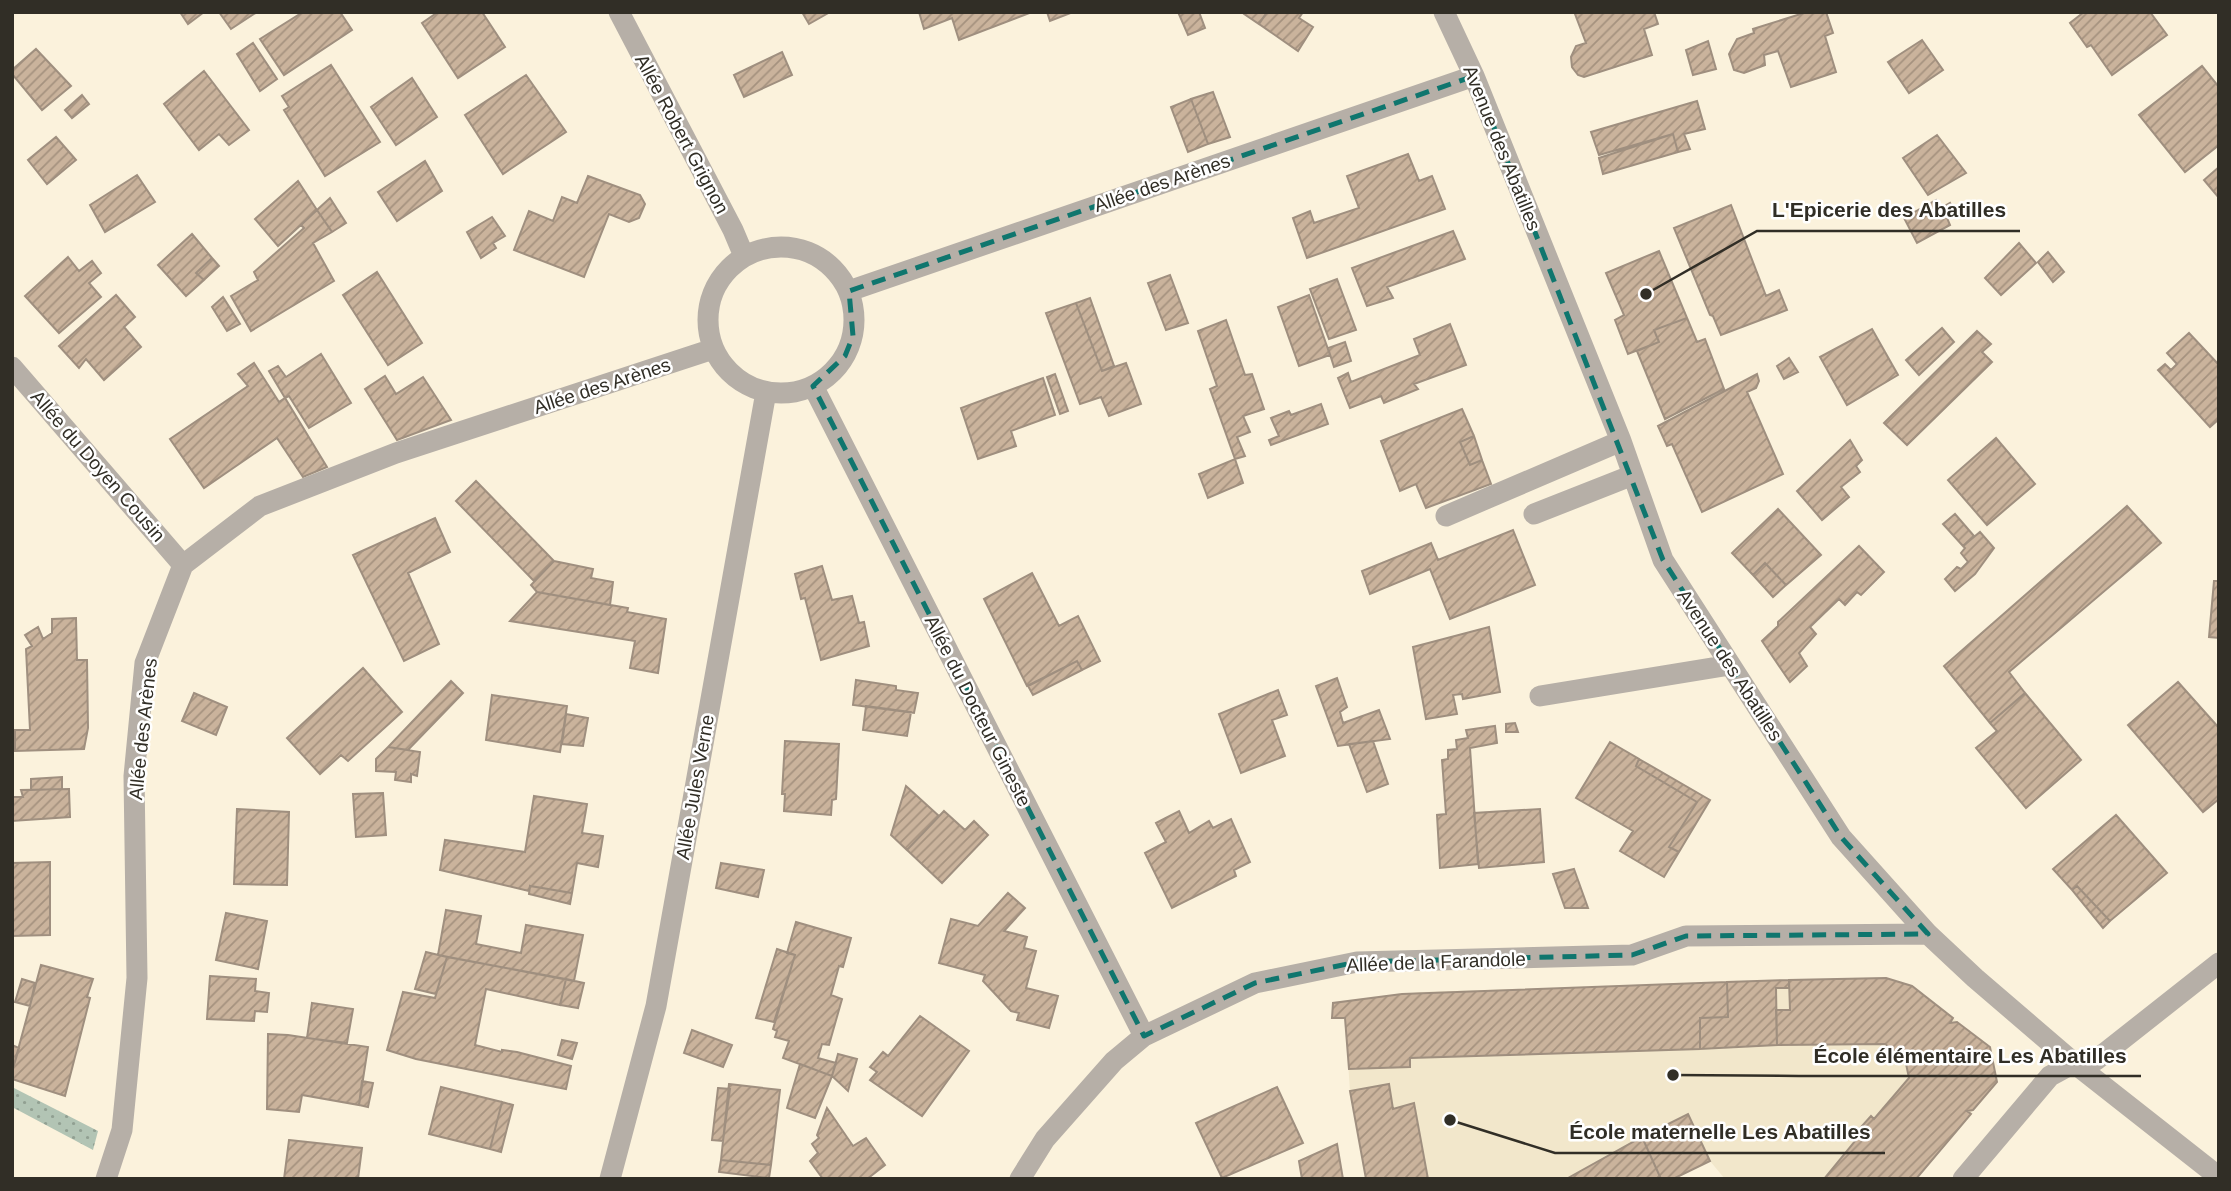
<svg xmlns="http://www.w3.org/2000/svg" width="2231" height="1191" viewBox="0 0 2231 1191" font-family="Arial,sans-serif">
  <style>
    .built { fill: #f2e7cb }
    .park { fill: url(#park-dots) }
    .building { fill: url(#building-hatch); stroke: #9f8f7f; stroke-width: 2 }
    .lines { fill: none; stroke-linecap: round; stroke-linejoin: round }
    .minor { stroke: #b6afa7; stroke-width: 21 }
    .marked { fill: none; stroke: #0f766e; stroke-width: 5; stroke-dasharray: 14 9; stroke-linejoin: round }
    .labels { text-anchor: middle; dominant-baseline: central; stroke-width: 5; stroke-linejoin: round; paint-order: stroke }
    .street-label { font-size: 19px; fill: #312e26; stroke: #fff }
    .leader { fill: none; stroke: #312e26; stroke-width: 2.5 }
    .callout-dot { fill: #312e26; stroke: #fff; stroke-width: 2.5 }
    .callout-label { font-size: 21px; text-anchor: middle; font-weight: bold; fill: #312e26; stroke: #fff; stroke-width: 5; stroke-linejoin: round; paint-order: stroke }
  </style>
  <defs>
    <pattern id="park-dots" width="8" height="8" patternUnits="userSpaceOnUse" patternTransform="scale(1.75)"><rect width="8" height="8" fill="#b2c4b4"/><path d="M2 2h.1M6 6h.1" fill="none" stroke="#91a092" stroke-width="1.8" stroke-linecap="round"/></pattern>
    <pattern id="building-hatch" width="6" height="6" patternUnits="userSpaceOnUse" patternTransform="scale(1.75)"><rect width="6" height="6" fill="#cab39c"/><path d="M-1 1l2-2M0 6l6-6M5 7l2-2" fill="none" stroke="#a5927f"/></pattern>
  </defs>
  <rect width="100%" height="100%" fill="#fbf2dc"/>
  <path class="built" d="M1886,978L1912,986L1990,1047L1997,1082L1916,1179H1725L1710,1161L1673,1179H1366L1350,1091L1345,1019L1332,1018L1333,1003L1420,992Z"/>
  <path class="park" d="M12,1087L98,1131L93,1150L12,1107Z"/>
  <path class="building" d="M180,12H204L188,24Z
    M219,12H257L231,29Z
    M303,12H340L352,30L284,75L260,39Z
    M438,12H482L505,47L458,78L422,23Z
    M802,12H830L809,24Z
    M919,12H1032L959,40L952,18L924,29Z
    M1047,12H1073L1050,21Z
    M1178,12H1199L1205,28L1188,35Z
    M1245,12H1267L1259,24L1244,14Z
    M1267,12H1303L1299,18L1313,27L1298,51L1259,24Z
    M1579,12H1654L1658,24L1644,29L1652,55L1584,77L1578,75L1572,67L1571,57L1576,46L1586,43L1575,14Z
    M1807,12H1826L1833,33L1825,36L1836,72L1791,87L1778,51L1764,55L1765,65L1744,73L1734,70L1729,54L1737,39L1754,33L1753,29Z
    M2084,12H2150L2167,35L2112,75L2091,45L2087,47L2070,23Z
    M1922,40L1943,70L1909,93L1888,62Z
    M1708,41L1716,69L1693,75L1686,50Z
    M253,43L277,79L260,91L237,54Z
    M36,49L71,86L42,110L12,74V70Z
    M782,52L792,75L744,97L734,75Z
    M331,65L380,142L325,176L284,110L289,107L282,96Z
    M2202,66L2219,87V145L2185,172L2139,115Z
    M204,71L249,130L229,145L219,134L199,150L164,104Z
    M526,75L566,132L503,174L465,115Z
    M412,78L437,117L396,145L371,107Z
    M1213,92L1230,137L1208,144L1191,99Z
    M82,95L89,104L72,118L65,110Z
    M1191,99L1208,144L1188,152L1171,107Z
    M1697,101L1705,129L1684,134L1690,149L1678,152L1673,134L1599,155L1591,132Z
    M1673,134L1678,152L1603,174L1599,158Z
    M1937,135L1966,173L1928,195L1903,158Z
    M56,137L76,160L47,184L28,160Z
    M1408,154L1419,181L1432,176L1445,209L1307,258L1293,218L1310,211L1314,223L1359,208L1347,176Z
    M425,161L442,191L397,221L378,192Z
    M2219,167V198L2204,180Z
    M137,175L155,202L105,232L90,205Z
    M588,176L640,195L645,204L639,218L629,222L609,214L584,277L514,250L529,211L553,221L562,197L577,203Z
    M298,181L317,210L278,246L255,219Z
    M330,198L346,223L332,232L317,210Z
    M1936,200L1941,208L1950,203L1955,213L1947,218L1950,225L1917,243L1904,218Z
    M1731,205L1766,296L1779,290L1787,310L1721,335L1713,316L1710,315L1674,228Z
    M317,210L332,232L313,243L334,281L251,331L231,296L258,280L254,272L304,228L301,225Z
    M492,217L505,236L493,243L496,248L481,258L467,232Z
    M1453,231L1465,259L1387,287L1393,298L1367,306L1352,268Z
    M192,234L212,258L196,273L204,280L186,296L158,265Z
    M2019,243L2036,263L2001,295L1985,278Z
    M1659,251L1687,318L1654,330L1659,342L1628,354L1615,320L1624,315L1606,273Z
    M2048,252L2064,272L2053,282L2038,262Z
    M68,257L79,271L92,261L101,273L89,283L101,297L59,333L25,296Z
    M212,258L219,266L204,280L196,273Z
    M377,272L422,343L388,365L343,295Z
    M1170,275L1188,323L1166,330L1148,283Z
    M1337,279L1356,330L1329,339L1310,289Z
    M116,295L135,317L124,327L141,347L104,380L86,359L79,368L59,346Z
    M1309,295L1330,355L1299,366L1278,307Z
    M223,297L240,324L227,331L212,307Z
    M1090,298L1114,366L1102,371L1076,303Z
    M1076,303L1102,371L1126,363L1141,404L1109,416L1101,397L1080,404L1046,313Z
    M1687,318L1697,342L1705,339L1724,389L1665,419L1637,351L1659,342L1654,330Z
    M1226,320L1245,375L1252,374L1264,409L1243,416L1250,432L1237,437L1245,456L1235,459L1210,389L1217,386L1198,331Z
    M1450,324L1466,365L1414,384L1418,389L1384,403L1381,396L1350,408L1338,378L1348,373L1351,382L1420,355L1414,339Z
    M1942,328L1954,342L1919,375L1906,360Z
    M1872,329L1898,375L1847,405L1820,357Z
    M1977,331L1991,344L1982,352L1992,362L1907,445L1884,423Z
    M2189,333L2219,365V419L2210,427L2158,370L2165,364L2171,370L2177,364L2167,353Z
    M1345,342L1351,361L1334,367L1328,348Z
    M321,354L351,403L309,428L289,396L285,398L269,371L278,366L286,377Z
    M1789,358L1798,372L1784,379L1777,366Z
    M254,363L279,402L285,398L327,467L303,477L277,438L204,488L170,439L248,386L238,374Z
    M1055,374L1068,411L1060,414L1047,377Z
    M1757,374L1759,381L1756,388L1747,392L1783,474L1702,512L1672,444L1667,446L1658,426Z
    M385,376L396,394L423,377L451,420L397,440L365,389Z
    M1043,378L1055,415L1011,431L1016,446L978,459L961,408Z
    M1321,404L1328,424L1271,445L1269,440L1279,436L1271,418L1289,411L1291,415Z
    M1462,409L1474,436L1460,442L1470,465L1482,460L1491,484L1426,508L1416,484L1400,491L1381,441Z
    M1474,436L1482,460L1470,465L1460,442Z
    M1996,438L2035,484L1987,525L1948,480Z
    M1850,440L1862,460L1856,466L1860,472L1841,487L1849,497L1822,520L1797,491Z
    M1235,459L1243,483L1208,498L1199,474Z
    M476,481L554,561L534,581L456,501Z
    M2127,506L2161,543L2009,672L2025,693L1990,723L1944,666Z
    M1778,509L1821,555L1786,585L1765,563L1753,575L1732,553Z
    M1955,514L1974,536L1963,546L1943,524Z
    M435,518L450,552L408,573L439,644L404,661L353,555Z
    M1513,530L1535,585L1450,619L1430,569L1370,594L1362,571L1431,543L1438,560Z
    M1980,532L1994,548L1975,574L1955,591L1945,579L1957,567L1961,569L1968,562L1961,553L1965,548L1963,546Z
    M1859,546L1884,572L1861,595L1857,592L1845,605L1839,599L1810,627L1816,634L1799,653L1807,666L1790,682L1762,641L1778,626V622Z
    M554,561L593,569L591,578L613,582L610,605L537,592L531,585Z
    M1765,563L1786,585L1773,597L1753,575Z
    M822,566L832,600L852,596L859,623L864,622L869,646L821,660L805,598L801,599L795,574Z
    M1032,573L1059,626L1078,616L1100,661L1082,670L1077,661L1027,686L984,599Z
    M2214,581H2219V638L2209,637Z
    M537,592L628,608L627,612L666,619L658,673L630,668L635,641L510,621Z
    M76,618L77,660H87L88,728L84,749L15,751V730H30L26,649L32,646L25,635L38,627L43,639L52,633V619Z
    M1489,627L1500,692L1463,699L1462,694L1453,695L1457,714L1426,719L1413,647Z
    M1077,661L1082,670L1033,695L1028,686Z
    M363,668L402,712L348,761L341,755L320,774L287,738Z
    M1337,678L1347,707L1340,712L1343,723L1379,710L1390,739L1338,746L1316,686Z
    M856,680L896,686V690L918,693L914,713L853,705Z
    M451,681L463,693L408,750L388,747Z
    M2178,682L2219,728V799L2203,812L2128,725Z
    M1278,690L1287,715L1272,720L1285,756L1241,773L1219,714Z
    M194,693L227,707L216,735L182,721Z
    M2025,693L2081,760L2026,808L1976,748L1997,731L1990,723Z
    M492,695L567,706L560,752L486,740Z
    M866,706L911,712L907,736L863,730Z
    M566,714L588,718L583,746L562,744Z
    M1515,723L1518,732H1506V724Z
    M1495,726L1497,743L1470,748L1478,864L1440,868L1437,815L1446,814L1442,760L1448,759V750L1457,749L1456,740L1468,738L1466,730Z
    M785,741L839,744L836,799L832,800L831,815L784,811L785,794H782Z
    M1373,741L1388,784L1367,792L1349,744Z
    M1610,742L1639,759L1636,766L1697,802L1669,847L1679,852L1664,877L1620,851L1633,831L1576,798Z
    M388,747L420,752L417,776L411,774V782L395,780L396,772L376,771V759Z
    M1639,759L1710,800L1679,852L1669,847L1697,802L1636,766Z
    M62,777V789L31,790V779Z
    M906,786L939,816L907,850L891,835Z
    M69,789L70,817L12,821V797H23L21,790Z
    M383,793L386,835L356,837L353,794Z
    M534,796L587,804L582,833L603,836L598,867L577,863L572,893L530,886L529,891L440,870L445,840L525,852Z
    M237,809L289,812L287,885L234,884Z
    M1540,809L1544,862L1479,868L1474,813Z
    M944,811L965,830L974,821L988,835L942,883L907,850Z
    M1179,811L1189,833L1209,821L1213,828L1231,819L1250,862L1234,870L1236,876L1172,908L1145,853L1166,842L1156,823Z
    M2116,815L2167,873L2110,921L2077,886L2072,890L2053,869Z
    M50,862V935L12,936V863Z
    M721,863L764,870L758,897L716,888Z
    M1574,869L1588,908H1565L1553,874Z
    M530,886L572,893L570,904L529,894Z
    M2077,886L2110,921L2103,928L2072,890Z
    M1008,893L1025,908L1004,931L1027,937L1024,948L1036,951L1026,988L1058,996L1049,1028L1017,1020L1019,1013L1011,1011L983,981L985,975L939,963L951,919L978,926Z
    M446,910L481,916L476,944L521,953L526,925L583,935L574,981L438,955Z
    M226,913L267,921L258,969L216,960Z
    M796,922L851,938L843,967L839,966L831,995L842,999L829,1045L822,1044L818,1058L836,1063L832,1076L783,1058L789,1041L775,1037L777,1031L773,1029L795,955L787,953Z
    M777,949L795,955L774,1022L756,1018Z
    M426,952L447,957L436,994L415,989Z
    M447,957L566,979L560,1005L486,989L475,1045L502,1052V1050L517,1052L571,1066L566,1089L416,1059L387,1050L403,992L435,998Z
    M41,965L93,979L87,997L90,998L65,1096L12,1079V1072Z
    M210,976L256,979L255,991L269,993L267,1012L255,1011L254,1021L207,1019Z
    M1886,978L1912,986L1953,1018L1950,1023L1957,1022L1990,1047L1997,1082L1973,1110L1967,1111L1971,1114L1916,1179H1824L1856,1140L1852,1137L1871,1116L1874,1119L1909,1078L1905,1059L1885,1044L1777,1045L1776,1010H1790L1789,980Z
    M22,979L35,983L30,1006L15,1002Z
    M566,979L584,983L578,1008L560,1005Z
    M1789,980V988H1776L1777,1045L1700,1049V1018L1728,1017L1727,982Z
    M1727,982L1728,1017L1700,1018V1049L1410,1058V1067L1349,1069L1345,1018H1332L1333,1003L1402,994Z
    M312,1003L353,1009L347,1043L307,1038Z
    M920,1016L969,1051L922,1116L870,1080L877,1072L870,1067L883,1052L888,1056Z
    M692,1030L732,1045L723,1067L684,1053Z
    M268,1034L288,1035L368,1047L359,1105L302,1095L299,1112L267,1109Z
    M562,1040L577,1043L572,1059L558,1055Z
    M12,1045L19,1048L12,1072Z
    M838,1054L857,1059L848,1091L832,1076Z
    M800,1064L832,1076L815,1118L787,1108Z
    M362,1081L373,1083L368,1107L359,1105Z
    M729,1084L780,1090L771,1165L721,1160Z
    M1389,1084L1393,1109L1414,1103L1428,1179H1366L1350,1091Z
    M441,1087L502,1102L490,1149L429,1134Z
    M1277,1087L1303,1143L1222,1178L1196,1123Z
    M718,1088L730,1089L723,1141L712,1140Z
    M502,1102L513,1105L501,1152L490,1149Z
    M827,1108L853,1146L866,1138L885,1165L867,1179H823L810,1161L818,1153L812,1144L819,1138L817,1135Z
    M1688,1114L1710,1161L1673,1179H1661L1642,1137Z
    M1642,1137L1661,1179H1568V1178Z
    M289,1140L362,1148L358,1179H284Z
    M1337,1144L1343,1179H1302L1299,1161Z
    M721,1160L771,1165L769,1178L719,1172Z"/>
  <g class="lines">
    <path class="minor" d="M619,12L733,230L744,256
      M1444,12L1474,76L1621,441L1663,560L1841,837L1928,934L1975,978L2074,1063L2219,1177
      M708 320a73 73 0 1 1 146 0a73 73 0 1 1-146 0Z
      M849,291L1474,76
      M12,367L183,565
      M813,386L1144,1036
      M1534,514L1633,475
      M1446,516L1621,441
      M1540,696L1730,665
      M106,1179L122,1130L137,978L134,776L145,663L183,565L260,506L396,453L713,349
      M610,1179L656,1006L766,392
      M1020,1179L1045,1139L1114,1061L1144,1036L1255,983L1357,962L1632,955L1686,936L1928,934
      M1963,1179L2050,1076L2074,1063L2096,1060L2219,963"/>
  </g>
  <path class="marked" d="M1474,76L1663,560L1841,837L1928,934L1686,936L1632,955L1357,962L1255,983L1144,1036L813,386L845,356L853,336L849,291Z"/>
  <g class="labels">
    <g class="street-label">
      <text transform="translate(682 134) rotate(62)">Allée Robert Grignon</text>
      <text transform="translate(1502 148) rotate(68)">Avenue des Abatilles</text>
      <text transform="translate(1162 183) rotate(-19)">Allée des Arènes</text>
      <text transform="translate(602 386) rotate(-18)">Allée des Arènes</text>
      <text transform="translate(98 466) rotate(49)">Allée du Doyen Cousin</text>
      <text transform="translate(1730 665) rotate(57)">Avenue des Abatilles</text>
      <text transform="translate(978 711) rotate(63)">Allée du Docteur Gineste</text>
      <text transform="translate(143 729) rotate(-84)">Allée des Arènes</text>
      <text transform="translate(695 787) rotate(-80)">Allée Jules Verne</text>
      <text transform="translate(1436 962) rotate(-2)">Allée de la Farandole</text>
    </g>
  </g>
  <path class="leader" d="M1646 294L1757 231H2020M1673 1075L1799 1076H2141M1450 1120L1555 1153H1885"/>
  <g class="callout-dot">
    <circle cx="1646" cy="294" r="7"/>
    <circle cx="1673" cy="1075" r="7"/>
    <circle cx="1450" cy="1120" r="7"/>
  </g>
  <g class="callout-label">
    <text x="1889" y="217">L'Epicerie des Abatilles</text>
    <text x="1970" y="1063">École élémentaire Les Abatilles</text>
    <text x="1720" y="1139">École maternelle Les Abatilles</text>
  </g>
  <rect width="2231" height="1191" fill="none" stroke="#312e26" stroke-width="28"/>
</svg>
